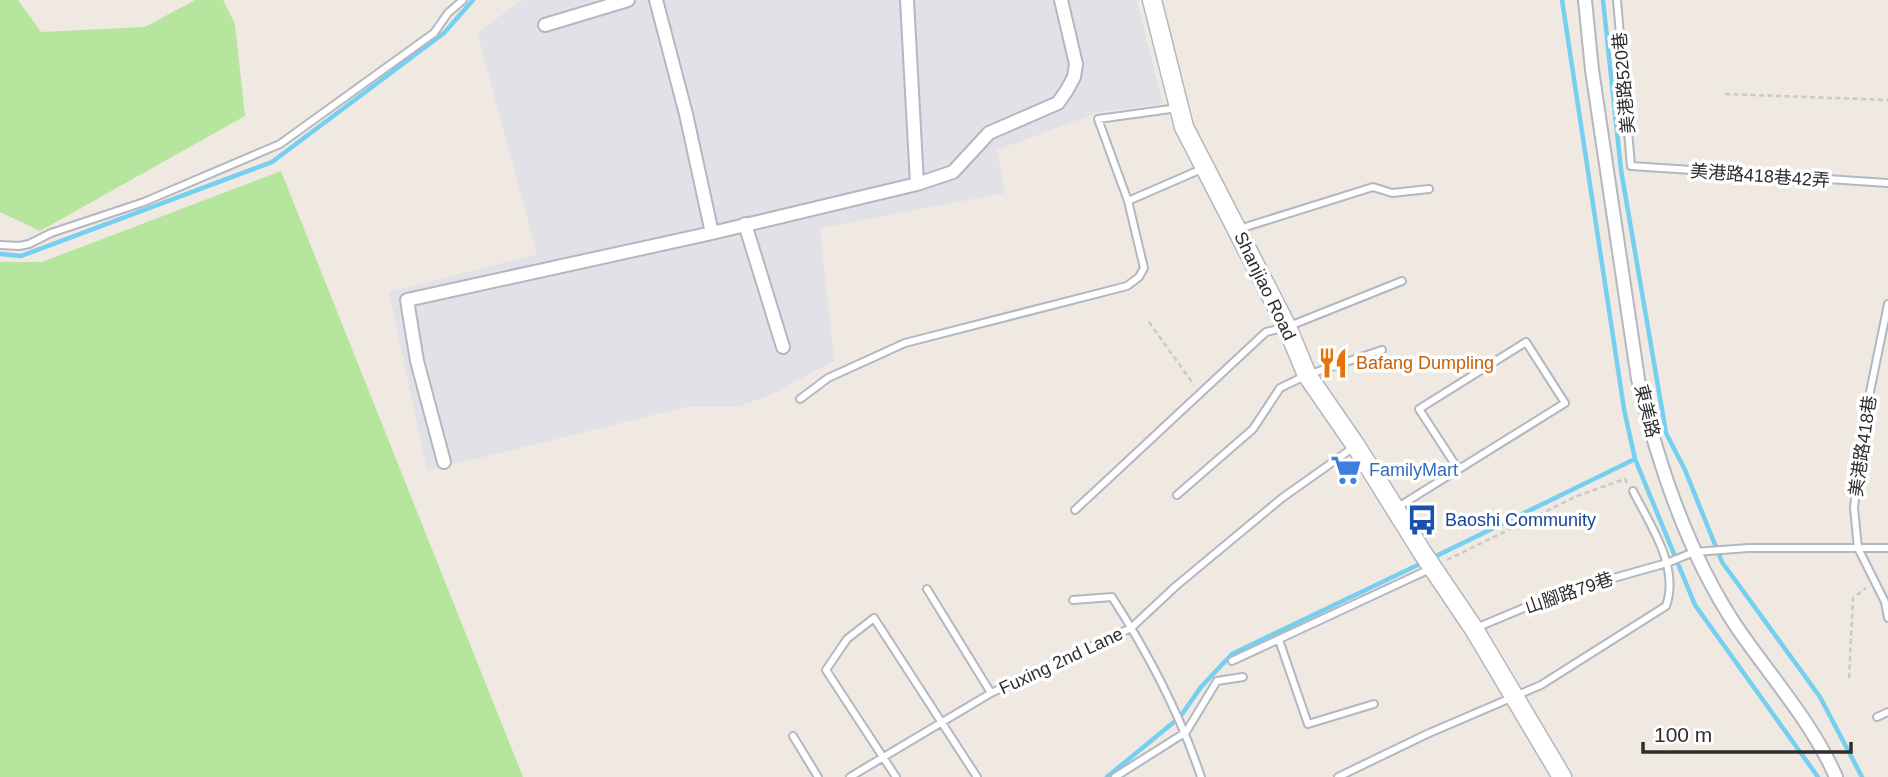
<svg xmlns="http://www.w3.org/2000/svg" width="1888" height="777" viewBox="0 0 1888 777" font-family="Arial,'Noto Sans TC',sans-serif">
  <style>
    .industrial { fill: #e3e1e8 }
    .green { fill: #b6e59e }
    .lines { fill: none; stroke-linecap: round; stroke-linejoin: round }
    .stream { stroke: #75cff0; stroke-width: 4.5 }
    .service-casing { stroke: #b4b7c1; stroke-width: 10 }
    .minor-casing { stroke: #b4b7c1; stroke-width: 16 }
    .secondary-casing { stroke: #b4b7c1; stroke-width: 21 }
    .path { stroke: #c9c9c9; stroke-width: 2.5; stroke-dasharray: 5 3.5; stroke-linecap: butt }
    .service { stroke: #fff; stroke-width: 6 }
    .minor { stroke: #fff; stroke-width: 12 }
    .secondary { stroke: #fff; stroke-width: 18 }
    .labels { text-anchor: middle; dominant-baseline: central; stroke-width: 7; stroke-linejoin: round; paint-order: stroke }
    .street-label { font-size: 18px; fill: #2e2e2e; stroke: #fff }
    .food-label { font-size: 18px; fill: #c56008; stroke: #fff; text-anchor: start }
    .shop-label { font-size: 18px; fill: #366cbe; stroke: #fff; text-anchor: start }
    .transit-label { font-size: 18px; fill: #164399; stroke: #fff; text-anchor: start }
  </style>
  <rect width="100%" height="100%" fill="#efe9e1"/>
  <path class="industrial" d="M523,0H1137L1163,104L1099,112L997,150L1005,193L820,228L834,361L768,396L736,407H685L427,471L389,292L537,254L477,32Z"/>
  <path class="green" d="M0,0H18L41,32L145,27L195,0H223L235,24L245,116L40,231L0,212Z
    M281,171L523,777H0V262H42Z"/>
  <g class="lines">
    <path class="stream" d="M1562,0L1624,409L1635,459L1695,605L1818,777
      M1603,0L1621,170L1666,433L1685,470L1722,562L1820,697L1862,777
      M0,254L21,256L272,162L444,33L473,0
      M1430,559L1635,459
      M1107,777L1180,717L1201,687L1232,654L1422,563"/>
    <g class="service-casing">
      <path id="service" d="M1617,0L1631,166L1888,183
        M1128,201L1204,168
        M1239,229L1373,187L1392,193L1429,189
        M0,245L19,246L29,244L51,233L144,202L280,144L434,33L448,13L463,0
        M1888,304L1864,421L1854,508L1858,548L1885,602L1888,618
        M800,399L828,378L905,343L1127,286L1139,277L1144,268L1128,201L1098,119L1178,108
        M1177,495L1253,429L1280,388L1307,375L1382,350
        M1398,507L1565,403L1526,342L1419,409L1458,469
        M1075,510L1266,332L1287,327L1402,281
        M927,589L991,693
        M1073,600L1112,597C1148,653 1180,714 1201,777
        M1476,628L1557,594L1667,563L1694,552L1749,548H1888
        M1279,640L1308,724L1374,704
        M1232,661L1430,569
        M1877,717L1888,712
        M793,736L818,777
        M850,777L991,693L1131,628L1176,586L1282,498L1354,447
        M896,777L826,670L847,639L874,618L977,777
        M1115,777L1186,732L1217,681L1243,677
        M1338,777L1427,734L1541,685L1666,606C1680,567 1650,525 1633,491"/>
    </g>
    <g class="minor-casing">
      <path id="minor" d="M656,0L686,114L712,233
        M907,0L917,184
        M1585,0L1592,70L1638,379C1658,465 1687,552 1736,626C1770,676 1812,722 1836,777
        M545,25L628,0
        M745,224L783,347
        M444,462L417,361L407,300L712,233L917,184L953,172L989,133L1058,103L1067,90L1074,77L1076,64L1061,0"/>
    </g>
    <g class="secondary-casing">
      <path id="secondary" d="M1152,0L1184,127L1287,327L1307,375L1356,446L1422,552L1474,629L1562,777"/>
    </g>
    <path class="path" d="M1725,94L1888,100
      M1149,322L1194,385
      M1447,560L1577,496L1625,479L1627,483
      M1849,678L1853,598L1866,588"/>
    <use href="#service" class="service"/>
    <use href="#minor" class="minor"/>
    <use href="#secondary" class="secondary"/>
  </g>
  <defs>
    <g id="restaurant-bare" transform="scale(2.415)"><path d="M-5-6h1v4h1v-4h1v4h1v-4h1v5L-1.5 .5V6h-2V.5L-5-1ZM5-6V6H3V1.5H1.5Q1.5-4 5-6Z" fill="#e8710a" stroke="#fff" stroke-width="2.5" paint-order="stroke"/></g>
    <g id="supermarket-bare" transform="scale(2.415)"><path d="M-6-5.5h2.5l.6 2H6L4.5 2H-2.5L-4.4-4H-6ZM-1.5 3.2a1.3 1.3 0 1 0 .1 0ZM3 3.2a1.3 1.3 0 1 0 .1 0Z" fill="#3f7fe0" stroke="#fff" stroke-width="2.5" paint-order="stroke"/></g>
    <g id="bus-bare" transform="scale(2.415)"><path d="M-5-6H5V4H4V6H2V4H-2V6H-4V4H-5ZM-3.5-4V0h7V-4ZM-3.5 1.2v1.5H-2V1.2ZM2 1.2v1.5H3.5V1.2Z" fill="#1a4fb4" stroke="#fff" stroke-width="2.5" paint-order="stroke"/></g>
  </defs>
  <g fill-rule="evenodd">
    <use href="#restaurant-bare" x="1333" y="363"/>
    <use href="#supermarket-bare" x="1346" y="470"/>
    <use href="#bus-bare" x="1422" y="520"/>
  </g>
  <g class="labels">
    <g class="street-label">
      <text transform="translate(1624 83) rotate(-95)">美港路520巷</text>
      <text transform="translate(1760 176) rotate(4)">美港路418巷42弄</text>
      <text transform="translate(1265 286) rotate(64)">Shanjiao Road</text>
      <text transform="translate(1647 411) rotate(76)">東美路</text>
      <text transform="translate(1863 446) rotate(-82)">美港路418巷</text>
      <text transform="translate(1569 593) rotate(-19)">山腳路79巷</text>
      <text transform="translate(1061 661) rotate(-25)">Fuxing 2nd Lane</text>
    </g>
    <g class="food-label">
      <text x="1356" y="363">Bafang Dumpling</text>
    </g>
    <g class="shop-label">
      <text x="1369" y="470">FamilyMart</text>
    </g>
    <g class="transit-label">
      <text x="1445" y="520">Baoshi Community</text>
    </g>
  </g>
  <path d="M1643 742v10h208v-10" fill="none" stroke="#2e2e2e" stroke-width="3.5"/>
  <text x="1654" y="742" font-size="21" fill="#2e2e2e" stroke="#ffffff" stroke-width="5" paint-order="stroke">100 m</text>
</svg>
